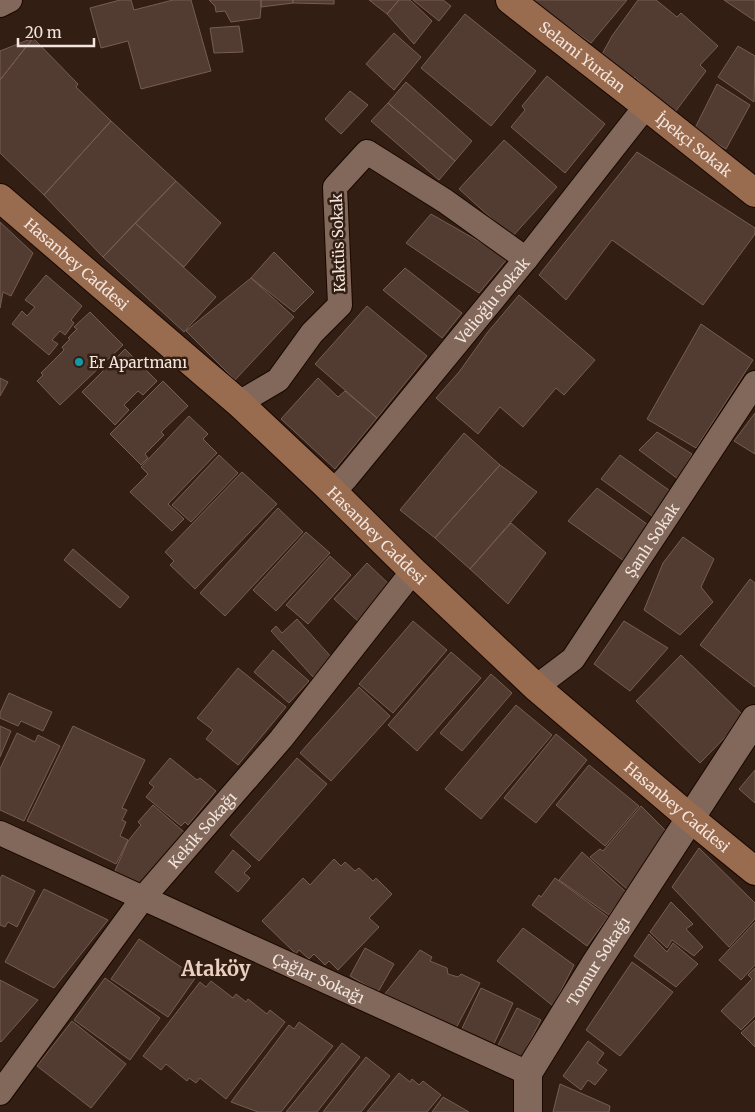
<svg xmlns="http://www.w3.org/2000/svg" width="755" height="1112" viewBox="0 0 755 1112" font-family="Merriweather,serif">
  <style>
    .building { fill: #523b30; stroke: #775d52 }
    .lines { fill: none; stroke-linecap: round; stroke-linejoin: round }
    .minor-casing { stroke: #190701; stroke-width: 26 }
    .tertiary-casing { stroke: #190701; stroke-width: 30 }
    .secondary-casing { stroke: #190701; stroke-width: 30 }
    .minor { stroke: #81685b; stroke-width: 24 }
    .tertiary { stroke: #81685b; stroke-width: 28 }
    .secondary { stroke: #996b4f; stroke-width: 28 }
    .culture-dot { fill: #0f9aa8; stroke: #321e12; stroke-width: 2 }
    .labels { text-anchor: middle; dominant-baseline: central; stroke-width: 5; stroke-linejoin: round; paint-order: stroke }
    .street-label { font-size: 15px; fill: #f3e5dd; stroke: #321e12 }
    .poi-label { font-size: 15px; fill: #f3e5dd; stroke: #321e12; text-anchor: start }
    .district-label { font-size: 20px; font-weight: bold; fill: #ebcfc0; stroke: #321e12 }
  </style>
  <rect width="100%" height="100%" fill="#321e12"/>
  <path class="building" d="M120,0H131L134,10L173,0H191L211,71L141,89L128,41L101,48L90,8Z
    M209,0H261V7L260,18L231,22L225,11L216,12L215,6Z
    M261,0H293V3L261,7Z
    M293,0H334V4L293,3Z
    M369,0H399L387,14Z
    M399,0H410L432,21L414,44L387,14Z
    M413,0H443L451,6L439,21Z
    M530,0H627L591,43Z
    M638,0H656L677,17L681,13L718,46L700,65L706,71L672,116L635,77L629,81L601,56L612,36Z
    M724,0H755V21Z
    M465,14L536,71L491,126L421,68Z
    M239,26L243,52L214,53L210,28Z
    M394,33L421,57L394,90L366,64Z
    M33,38L78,84L76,87L111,121L44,195L0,153V80Z
    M33,38L0,80V51Z
    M738,46L755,56L754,102L718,77Z
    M547,76L605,124L565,173L511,127L525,110L522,106Z
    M406,82L472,141L455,161L388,103Z
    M717,84L750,105L726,149L694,130Z
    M350,91L368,105L341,134L325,119Z
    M388,103L455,161L439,180L371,121Z
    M111,121L176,181L103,257L44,195Z
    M504,140L557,187L512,237L459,189Z
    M637,152L755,228V234L703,305L612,240L566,300L539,275Z
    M176,181L221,223L184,267L135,223Z
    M431,214L508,258L479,293L406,243Z
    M0,222L33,253L11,296L3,292L0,308Z
    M135,223L216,297L184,332L103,257Z
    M274,252L314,292L294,312L251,278Z
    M405,268L462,313L442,338L383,290Z
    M46,275L82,306L71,320L74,323L65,335L60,331L52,340L58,344L49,355L12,324L22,311L27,316L35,307L25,300Z
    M251,278L294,317L235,380L186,331Z
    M519,295L595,360L564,395L556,388L523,427L500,407L478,434L436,398L459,372L487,333Z
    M367,306L427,356L377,418L315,364Z
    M90,312L123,345L60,405L37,381L43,375L41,373L64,350L62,347L70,339L68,338L77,329L74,327Z
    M701,324L753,360L696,448L647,419Z
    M125,349L157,381L143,395L138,391L124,405L129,410L115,425L82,392Z
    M0,378L8,382L0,396Z
    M318,378L338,397L345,391L377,418L335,469L281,419Z
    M163,381L188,406L161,432L164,435L145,454L148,458L141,465L110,434Z
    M755,413V454L734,441Z
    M189,416L208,434L203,439L217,453L168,504L184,519L172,531L130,492L148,474L141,467Z
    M657,432L692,454L678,479L639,450Z
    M464,433L500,465L435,538L400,510Z
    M219,455L238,473L191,522L172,505Z
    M620,455L673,493L662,503L655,518L601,479Z
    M500,465L537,492L470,569L435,538Z
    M242,472L277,504L195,589L170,565L174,561L165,552Z
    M597,488L651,527L627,563L568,521Z
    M278,508L303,532L225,616L200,593Z
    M511,523L546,553L508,604L470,569Z
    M306,532L330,553L276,611L253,590Z
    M683,537L714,559L701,587L713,602L680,635L644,610L663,563Z
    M73,549L129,597L120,608L64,560Z
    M330,556L351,575L308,624L286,605Z
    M367,563L395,590L362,625L334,599Z
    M750,579L755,583V687L700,645Z
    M297,619L333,659L313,677L271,631L276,626L282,633Z
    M413,621L447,650L393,713L359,684Z
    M624,621L668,648L630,691L594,664Z
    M273,650L309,681L289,703L254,672Z
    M451,652L481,678L417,751L388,725Z
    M681,655L745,717L700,763L636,701Z
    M238,668L286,707L238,765L206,739L213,730L197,718Z
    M491,674L512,693L462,751L440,733Z
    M359,687L390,716L331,781L300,753Z
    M9,693L52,712L43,731L21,721L18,726L0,718V713Z
    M516,705L552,735L481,819L445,789Z
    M0,726L11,731L0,757Z
    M73,726L145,760L122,808L127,810L122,820L126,822L120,836L128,840L116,864L27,821Z
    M17,733L35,742L38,735L60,746L24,821L0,810V769Z
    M556,734L587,760L536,823L504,798Z
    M170,758L197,780L200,778L216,791L188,825L185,822L181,826L146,797L154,787L149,783Z
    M297,758L327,784L259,861L230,835Z
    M589,765L639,806L605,846L556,805Z
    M755,770V803L739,789Z
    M153,805L184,832L143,887L114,873L128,841L141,825L138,822Z
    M641,806L667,832L627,889L590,857L600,849L603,851Z
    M699,848L755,903V919L729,947L672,887Z
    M233,850L251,866L244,873L250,878L238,892L215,872Z
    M582,852L626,892L609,915L559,880Z
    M334,859L341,866L345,862L355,871L359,868L373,881L376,878L392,894L369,918L379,927L338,970L329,961L325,965L314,954L309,959L299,950L296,954L262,921L303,878L310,885Z
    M2,875L35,891L17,927L8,922L5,927L0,925V879Z
    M555,878L608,917L587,946L532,905L539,895L541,897Z
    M44,889L108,920L54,988L5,962Z
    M671,902L693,924L686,929L703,947L694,956L672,940L667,948L650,932Z
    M755,922V965L741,980L719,960Z
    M523,928L574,965L553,1006L497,961Z
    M649,934L667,952L673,943L698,964L676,987L634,956Z
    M139,939L196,977L168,1017L111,979Z
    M365,948L394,964L378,992L350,976Z
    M420,950L432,957L430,961L447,968L448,974L458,977L461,974L480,983L454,1032L380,1000Z
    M632,962L673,992L620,1056L586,1030Z
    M755,968V1016L741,1030L721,1011L752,979L748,975Z
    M105,978L160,1018L130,1060L74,1020Z
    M0,980L38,1000L1,1042L0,1041Z
    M211,981L233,998L236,994L246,1002L248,999L267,1014L270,1010L285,1022L226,1099L200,1078L196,1083L189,1078L187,1081L166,1064L161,1070L143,1056L200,982L206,987Z
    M481,988L513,1003L491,1050L459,1035Z
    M517,1008L541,1020L518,1064L495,1051Z
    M755,1020V1047L741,1033Z
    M72,1021L126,1064L91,1108L37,1066Z
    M299,1022L333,1046L281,1112H258L231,1102L289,1025L294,1029Z
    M588,1041L604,1053L597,1063L607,1070L595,1085L588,1080L581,1090L563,1076Z
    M342,1043L360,1057L317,1112H286Z
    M366,1057L390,1076L361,1112H323Z
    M399,1073L410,1082L412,1079L419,1085L423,1081L441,1095L427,1112H367Z
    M560,1084L610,1106L609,1112H553Z
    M443,1097L469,1112H432Z"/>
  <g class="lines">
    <g class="minor-casing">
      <g id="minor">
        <path d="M0,5L10,0"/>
        <path d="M239,403L278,380L312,333L340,305L335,187L367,152L445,201L526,259"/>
        <path id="s1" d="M333,492L347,477L526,259L646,106"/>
        <path id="s2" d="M536,687L573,659L755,383"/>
        <path id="s3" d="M0,833L528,1073"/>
        <path id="s4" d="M0,1093L143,898L281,739L413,571"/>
      </g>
    </g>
    <g class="tertiary-casing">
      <g id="tertiary">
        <path id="s5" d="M528,1112V1073L594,966L755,719"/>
      </g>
    </g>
    <g class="secondary-casing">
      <g id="secondary">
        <path id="s6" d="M510,0L632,95L755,193"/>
        <path id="s7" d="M0,198L239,403L324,483L413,571L536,687L690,818L755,871"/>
      </g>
    </g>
    <use href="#minor" class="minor"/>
    <use href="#tertiary" class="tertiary"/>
    <use href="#secondary" class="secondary"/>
  </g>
  <circle class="culture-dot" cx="79" cy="362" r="5"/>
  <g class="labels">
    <g class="street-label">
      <text stroke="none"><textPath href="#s6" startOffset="92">Selami Yurdan</textPath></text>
      <text stroke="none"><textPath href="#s6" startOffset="234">İpekçi Sokak</textPath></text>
      <text transform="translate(338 243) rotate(-92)">Kaktüs Sokak</text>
      <text stroke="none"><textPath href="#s7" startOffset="101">Hasanbey Caddesi</textPath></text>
      <text stroke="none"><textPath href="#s1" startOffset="249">Velioğlu Sokak</textPath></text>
      <text stroke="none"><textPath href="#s7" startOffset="506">Hasanbey Caddesi</textPath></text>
      <text stroke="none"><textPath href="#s2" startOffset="189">Şanlı Sokak</textPath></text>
      <text stroke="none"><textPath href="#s7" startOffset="911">Hasanbey Caddesi</textPath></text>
      <text stroke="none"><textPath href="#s4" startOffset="332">Kekik Sokağı</textPath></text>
      <text stroke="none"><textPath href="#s5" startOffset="171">Tomur Sokağı</textPath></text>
      <text stroke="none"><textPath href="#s3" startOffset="350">Çağlar Sokağı</textPath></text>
    </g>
    <g class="poi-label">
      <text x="89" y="362">Er Apartmanı</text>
    </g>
    <g class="district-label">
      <text x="216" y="968">Ataköy</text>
    </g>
  </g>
  <path d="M18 38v8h76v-8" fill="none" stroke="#f3e5dd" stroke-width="2.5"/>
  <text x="25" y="38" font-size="15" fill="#f3e5dd" stroke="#321e12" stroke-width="4" paint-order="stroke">20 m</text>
</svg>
